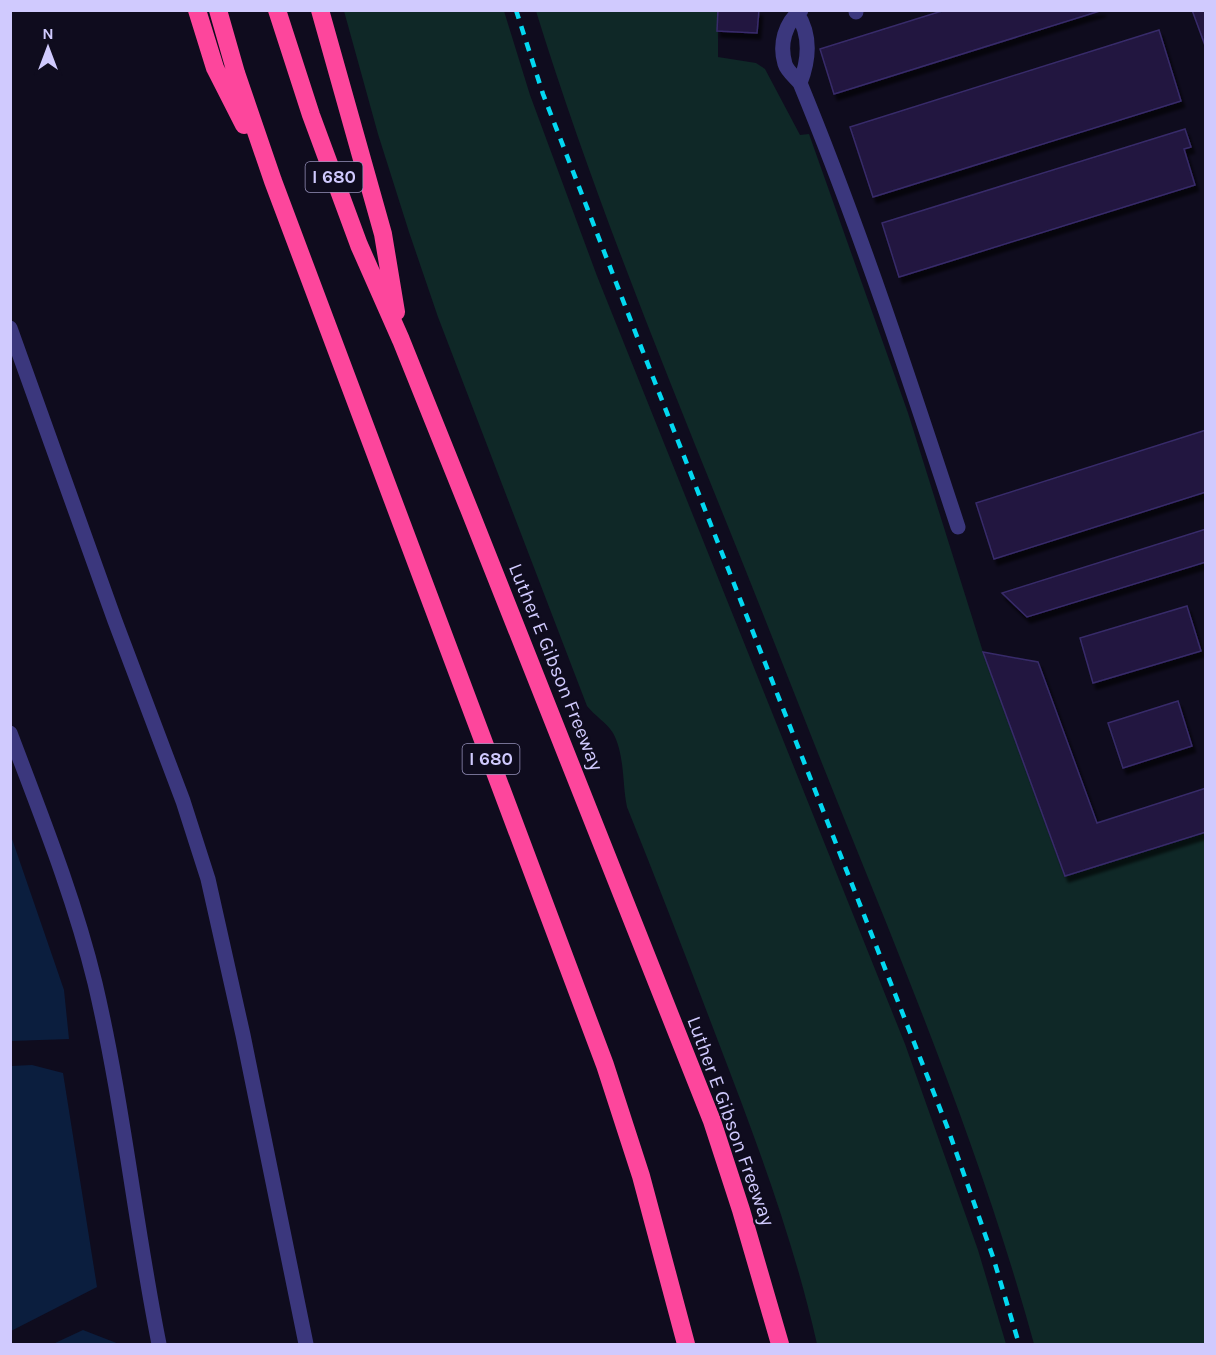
<svg xmlns="http://www.w3.org/2000/svg" width="1216" height="1355" viewBox="0 0 1216 1355" font-family="Karla,sans-serif">
  <style>
    .green { fill: #0f2827 }
    .water { fill: #0b1e3e }
    .building { fill: #20183f; stroke: #382b6a; stroke-width: 1.5; filter: url(#shadow) }
    .lines { fill: none; stroke-linecap: round; stroke-linejoin: round }
    .service { stroke: #3b377d; stroke-width: 15 }
    .motorway { stroke: #fd469c; stroke-width: 18 }
    .rail { stroke: #03d8f1; stroke-width: 4.5; stroke-dasharray: 9 8; stroke-linecap: butt }
    .labels { text-anchor: middle; dominant-baseline: central; stroke-width: 4.5; stroke-linejoin: round; paint-order: stroke }
    .shield { fill: #0f0c1e; stroke: #9691bb; stroke-width: 1.5 }
    .shield-label { font-size: 18px; font-weight: bold; fill: #d0cafe }
    .street-label { font-size: 20px; fill: #d0cafe; stroke: #0f0c1e }
  </style>
  <defs>
    <filter id="shadow"><feDropShadow dx="3.5" dy="6" stdDeviation="1.5" flood-color="#0009"/></filter>
  </defs>
  <rect width="100%" height="100%" fill="#0f0c1e"/>
  <path class="green" d="M344,11H504L530,95L597,276L905,1044L978,1250L1006,1344H817C794,1241 756,1140 718,1041C688,962 658,884 627,807C622,783 625,755 613,733C606,722 595,716 587,706L438,317L409,232L378,134Z
    M536,11H718V57L756,63L765,69L800,135L809,134L908,413L983,652L1064,875L1205,832V1344H1034C986,1169 918,1001 850,833C807,727 766,620 723,514C656,348 589,182 536,11Z"/>
  <path class="water" d="M11,836L64,990L69,1039L11,1041Z
    M32,1065L63,1073L97,1287L11,1331V1066Z
    M83,1330L119,1344H53Z"/>
  <path class="building" d="M718,10H759L757,33L717,31Z
    M945,10H1103L834,94L820,49Z
    M1192,10H1206V48Z
    M1159,30L1181,101L873,197L850,127Z
    M1185,129L1191,147L1184,149L1195,185L899,277L882,223Z
    M1206,430V492L994,559L976,503Z
    M1206,529V562L1027,617L1002,593Z
    M1187,606L1201,651L1093,683L1080,638Z
    M983,652L1038,662L1097,823L1206,788V832L1065,876Z
    M1178,701L1192,746L1123,768L1108,723Z"/>
  <g class="lines">
    <path class="service" d="M856,10V12
      M797,13C811,35 809,60 800,83C796,78 787,71 785,64C779,44 785,23 801,10
      M800,83C860,229 909,378 958,527
      M10,328L115,621L183,801L208,879L243,1035L306,1344
      M10,733C41,815 74,897 95,983C123,1102 135,1224 159,1344"/>
    <path class="motorway" d="M197,10L215,68L244,125
      M218,10L236,73L273,181L605,1065L641,1176L686,1344
      M277,10L311,115L359,245L401,340L469,509L712,1121L741,1210L780,1344
      M320,10L383,234L396,312"/>
    <path class="rail" d="M516,10L543,94L636,334L948,1129L993,1257L1019,1344"/>
  </g>
  <g class="labels">
    <g class="shield">
      <rect x="305.5" y="162" width="57" height="30" rx="4.5"/>
      <rect x="462.5" y="744" width="57" height="30" rx="4.5"/>
    </g>
    <g class="shield-label">
      <text x="334" y="177">I 680</text>
      <text x="491" y="759">I 680</text>
    </g>
    <g class="street-label">
      <text transform="translate(556 667) rotate(68)">Luther E Gibson Freeway</text>
      <text transform="translate(731 1121) rotate(70)">Luther E Gibson Freeway</text>
    </g>
  </g>
  <rect width="1216" height="1355" fill="none" stroke="#d0cafe" stroke-width="24"/>
  <g transform="translate(48 48)" stroke="#0f0c1e" stroke-width="4.5" paint-order="stroke">
  <path d="M0-4.5L10 22L0 15L-10 22Z" fill="#d0cafe"/>
  <text y="-9" font-size="16" font-weight="bold" text-anchor="middle" fill="#d0cafe">N</text>
  </g>
</svg>
